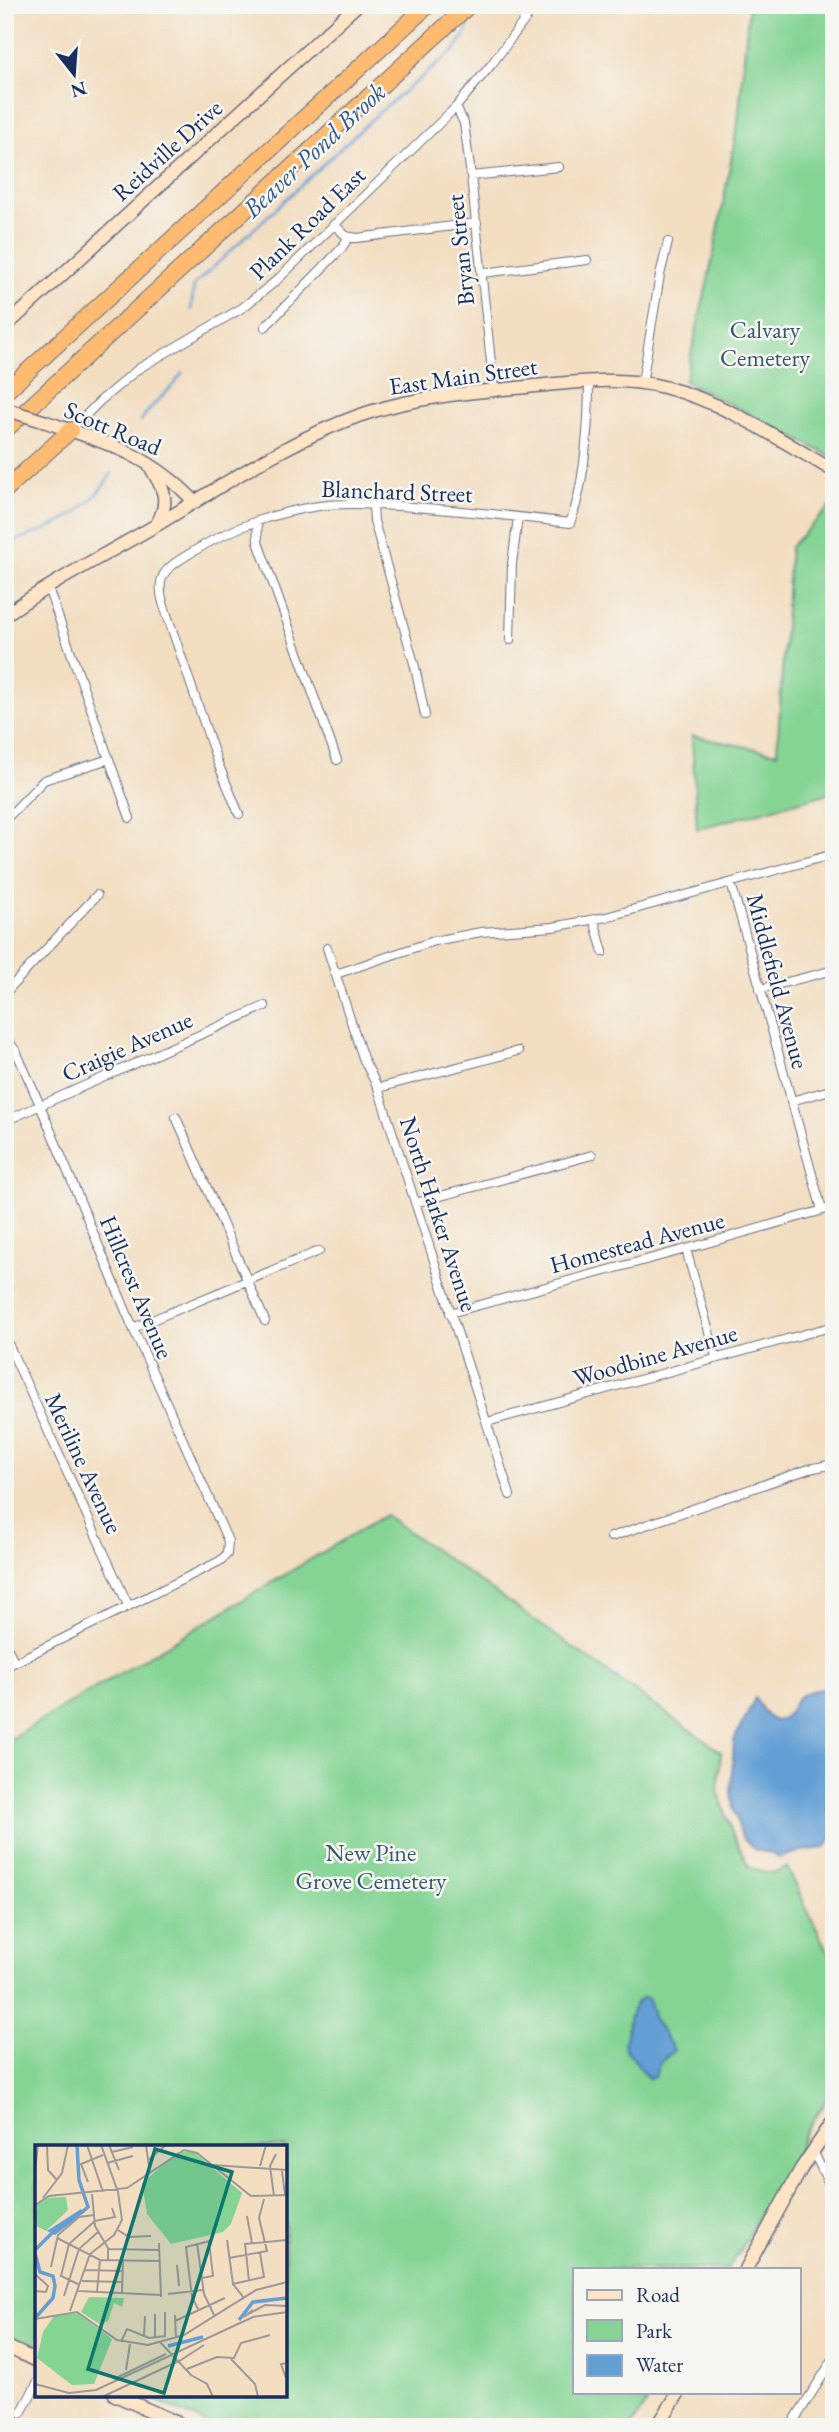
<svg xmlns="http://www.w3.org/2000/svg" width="839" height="2432" viewBox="0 0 839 2432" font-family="'EB Garamond',serif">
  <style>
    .green { fill: #85d494; stroke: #508279; stroke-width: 2 }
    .water { fill: #649fd4; stroke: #406799; stroke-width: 2 }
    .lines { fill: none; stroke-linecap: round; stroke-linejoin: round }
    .stream { stroke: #649fd4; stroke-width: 2.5 }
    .minor-casing { stroke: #676c81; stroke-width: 10 }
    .secondary-casing { stroke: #676c81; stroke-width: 15 }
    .motorway-casing { stroke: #676c81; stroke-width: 18 }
    .minor { stroke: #fff; stroke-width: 8 }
    .secondary { stroke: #ffe4c6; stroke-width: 12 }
    .motorway { stroke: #febb71; stroke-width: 16 }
    .secondary-bridge-casing { stroke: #676c81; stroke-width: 15; stroke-linecap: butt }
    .secondary-bridge { stroke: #ffe4c6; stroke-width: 12 }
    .labels { text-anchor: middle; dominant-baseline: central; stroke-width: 5; stroke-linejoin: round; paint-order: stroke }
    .street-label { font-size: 24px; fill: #1b2f5e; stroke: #f6f6f2 }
    .park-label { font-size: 24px; fill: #36586c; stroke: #f6f6f2 }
    .water-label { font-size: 26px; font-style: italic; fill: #355687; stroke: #f6f6f2 }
    .inset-river { fill: none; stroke: #649fd4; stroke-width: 3.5 }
    .inset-road { fill: none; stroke: #9d9899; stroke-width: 2 }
    .view { fill: #0f766e; fill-opacity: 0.15; stroke: #0f766e; stroke-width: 3.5 }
    .inset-edge { fill: none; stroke: #1b2f5e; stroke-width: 3.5 }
  </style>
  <rect width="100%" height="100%" fill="#f6f6f2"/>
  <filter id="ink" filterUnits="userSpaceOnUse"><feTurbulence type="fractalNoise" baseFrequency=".0143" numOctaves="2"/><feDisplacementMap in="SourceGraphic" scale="14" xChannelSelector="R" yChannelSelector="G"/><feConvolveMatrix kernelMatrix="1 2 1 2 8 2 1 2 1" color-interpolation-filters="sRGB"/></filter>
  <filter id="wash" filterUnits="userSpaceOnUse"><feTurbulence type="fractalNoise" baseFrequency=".00686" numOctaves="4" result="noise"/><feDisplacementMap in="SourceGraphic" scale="28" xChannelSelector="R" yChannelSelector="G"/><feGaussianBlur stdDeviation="1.57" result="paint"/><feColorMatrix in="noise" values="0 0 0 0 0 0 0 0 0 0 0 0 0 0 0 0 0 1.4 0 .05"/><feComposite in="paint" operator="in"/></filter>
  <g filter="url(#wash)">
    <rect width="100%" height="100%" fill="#f3dec1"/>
    <path class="green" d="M749,5H834V458L685,381L714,253L738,122Z
      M834,503V792L697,829L692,736L777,753L790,547Z
      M385,1515L721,1752L718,1791L733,1835L749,1867C763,1872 774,1876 787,1867L834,1965V2088L806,2131L795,2157L763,2208L740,2252L727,2269H575V2392H654L631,2427H214L144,2395H285V2147H37V2348L5,2334V1742Z"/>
    <path class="water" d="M822,1689H834V1830L828,1844L823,1848L801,1851L779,1858L772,1853L755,1850L742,1837L733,1807L731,1792L734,1740L755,1698L766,1715L774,1721C802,1715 782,1693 822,1689Z
      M645,1997L649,2000L653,2017L674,2050L660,2063L654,2077L649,2079L625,2048L624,2043C629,2028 628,2002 645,1997Z"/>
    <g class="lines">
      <path class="stream" d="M191,310L194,285L377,114L455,50L466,33L469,21
        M141,421C151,402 172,392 182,373
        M5,544C53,528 85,517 112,473"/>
    </g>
  </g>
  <g filter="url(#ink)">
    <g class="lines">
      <g class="minor-casing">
        <path id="minor" d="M456,107L464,123L471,176L494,390
          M471,176L559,167
          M334,224L346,236L357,238L477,223
          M483,273L587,260
          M265,327L341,249L349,237
          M642,383L660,275L668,242
          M71,430L100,401L138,369L242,308L276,281L456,107L491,65L536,5
          M373,505L374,521L415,667L425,715
          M257,522L258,542L337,760
          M48,588L130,818
          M510,640L512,564L518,517
          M239,814L217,761L163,603C154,572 170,566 194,551C231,528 276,512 319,506C346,502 373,505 400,506C457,510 514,516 570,523C585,485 589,422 589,381
          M5,820L44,780L109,759
          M731,883L822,1210
          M594,920L603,952
          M327,948L363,1058L378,1088L510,1495
          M336,974L434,941L481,932L553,927L606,917L834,854
          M760,989L834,970
          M5,993L97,895
          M5,1037L16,1051L40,1105L133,1328L228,1541L227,1554L220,1561L5,1667
          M378,1088L518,1051
          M791,1101L834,1089
          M176,1117L265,1321
          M5,1121L265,1006
          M415,1203L592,1155
          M686,1249L716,1357
          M450,1313L686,1249L834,1207
          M133,1328L319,1251
          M5,1337L128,1605
          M487,1422L834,1326
          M611,1537L809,1469L834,1464
          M5,1643L14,1661
          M813,2151L834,2194
          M21,2413L37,2383
          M790,2427L834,2358"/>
      </g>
      <g class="secondary-casing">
        <path id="secondary" d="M5,327L357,5
          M46,422C105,442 151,455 195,502
          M149,465C163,487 171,500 157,524
          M5,615C54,581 108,553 160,523C227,483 295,436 370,412C421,396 474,392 527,387C573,382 618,376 664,387C725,402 780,440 834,471
          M746,2269L801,2169L834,2120
          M5,2346L37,2361
          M115,2395L187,2427
          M657,2427L679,2392"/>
      </g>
      <g class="motorway-casing">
        <path id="motorway" d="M5,392L428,5
          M5,430L469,5
          M5,490L71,430"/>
      </g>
      <use href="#minor" class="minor"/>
      <use href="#secondary" class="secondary"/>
      <use href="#motorway" class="motorway"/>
      <g class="secondary-bridge-casing">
        <path id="secondary-bridge" d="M5,409L46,422"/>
      </g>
      <use href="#secondary-bridge" class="secondary-bridge"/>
    </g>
  </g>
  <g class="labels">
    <g class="street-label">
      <text transform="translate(167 150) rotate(-42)">Reidville Drive</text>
      <text transform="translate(307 223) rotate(-44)">Plank Road East</text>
      <text transform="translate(460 250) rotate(-96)">Bryan Street</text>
      <text transform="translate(463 376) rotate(-8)">East Main Street</text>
      <text transform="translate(113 428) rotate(23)">Scott Road</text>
      <text transform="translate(397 491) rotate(2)">Blanchard Street</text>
      <text transform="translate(778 981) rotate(75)">Middlefield Avenue</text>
      <text transform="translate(127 1046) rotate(-24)">Craigie Avenue</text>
      <text transform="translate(439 1214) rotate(72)">North Harker Avenue</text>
      <text transform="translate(637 1242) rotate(-15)">Homestead Avenue</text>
      <text transform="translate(137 1287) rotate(67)">Hillcrest Avenue</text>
      <text transform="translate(655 1355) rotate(-16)">Woodbine Avenue</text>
      <text transform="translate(84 1463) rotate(65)">Meriline Avenue</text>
    </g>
    <g class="park-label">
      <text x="765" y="329">Calvary<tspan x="765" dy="28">Cemetery</tspan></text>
      <text x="371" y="1852">New Pine<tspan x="371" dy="28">Grove Cemetery</tspan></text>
    </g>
    <g class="water-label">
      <text transform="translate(314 150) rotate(-43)">Beaver Pond Brook</text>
    </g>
  </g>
  <g transform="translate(35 2145)">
    <rect width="252" height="252" fill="#f3dec1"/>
    <path d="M143,7H159L207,48L196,79L188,87L136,99L112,69L107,38ZM31,52L33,65L11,86L0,80L2,59L10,53ZM54,152L89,153L87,162L79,158L73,176L66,180L46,167ZM43,168L77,194L59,239L37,240L2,213L8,187L19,171Z" fill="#85d494"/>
    <path d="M46,64L50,67L20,90L12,86Z" fill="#649fd4"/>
    <path class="inset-river" d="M42,0L44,35L53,62L46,68M0,105L19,86M0,108L5,127L18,131L20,141L18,153L1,172M204,175L218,157L252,153M133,201L168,192"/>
    <path class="inset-road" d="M12,0L13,25L22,35M52,0L68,47M74,0L84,25M111,0L115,29M77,7L98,2M113,15L131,0M72,18L98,11M178,20L252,25M225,21L231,0M247,26L250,50M0,27L3,0M53,37L46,19L68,10M57,49L60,81L73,103V115M239,51L235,21L241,9M8,53L27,28L33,0M0,60L14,51L92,43L149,5L162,8L216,51L252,50M212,71L217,98M83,85L94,92L116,91M22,93L65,115L125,116M192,95L198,139L209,153M124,98L126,152M162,98L169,149L180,172M73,104L124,105M194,113L232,106L224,73L229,54M142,120L144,141M16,122L23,90L44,72L59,70M50,125L88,126M0,129L13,141L11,147L0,146M167,133L178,131L174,97M47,136L88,137M214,136L210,99L252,95M198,139L229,132L225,108M45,140L26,131L34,99L60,76L80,72L77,63M43,146L126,150M62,147L65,115M87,147L88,115M133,149L168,145M29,151L44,104L63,87M218,165L208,172L230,160L252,161M35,166L55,109L79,90L87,75L83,47L66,0M164,166L157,152L151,102L175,96M120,169V193M140,170L141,193M0,174L42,167L82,195L113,200L149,190L221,145L252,137M140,176L190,153M109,192L110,171M86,197L92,184L114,193L130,191V167M125,197L156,230L172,239L178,252M196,214L220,239L223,252M146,215L169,200M252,218L246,219L252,236M152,224L182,212L199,213L206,198L235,190M91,225L95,199M79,234L131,209M0,239L34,248L61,245L218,172L252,167M67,252L146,215"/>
    <path class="view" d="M120,4L197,27L129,248L53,224Z"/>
    <rect width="252" height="252" class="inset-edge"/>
  </g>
  <rect width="839" height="2432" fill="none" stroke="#f6f6f2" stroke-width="28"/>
  <rect x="573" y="2268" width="228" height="126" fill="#f6f6f2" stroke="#9ea6b7" stroke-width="2"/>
  <rect x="587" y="2290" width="35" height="10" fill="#ffe4c6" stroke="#9ea6b7" stroke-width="2"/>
  <text x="636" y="2302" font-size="21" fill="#1b2f5e">Road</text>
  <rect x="587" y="2320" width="35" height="21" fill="#85d494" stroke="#9ea6b7" stroke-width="2"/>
  <text x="636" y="2338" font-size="21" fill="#1b2f5e">Park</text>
  <rect x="587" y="2355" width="35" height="21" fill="#649fd4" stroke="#9ea6b7" stroke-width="2"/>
  <text x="636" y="2372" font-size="21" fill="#1b2f5e">Water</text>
  <g transform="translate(74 74) rotate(163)" stroke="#f6f6f2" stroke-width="5" paint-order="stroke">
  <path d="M0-5L12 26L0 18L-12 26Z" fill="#1b2f5e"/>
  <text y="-10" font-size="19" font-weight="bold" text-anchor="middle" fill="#1b2f5e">N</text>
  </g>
</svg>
